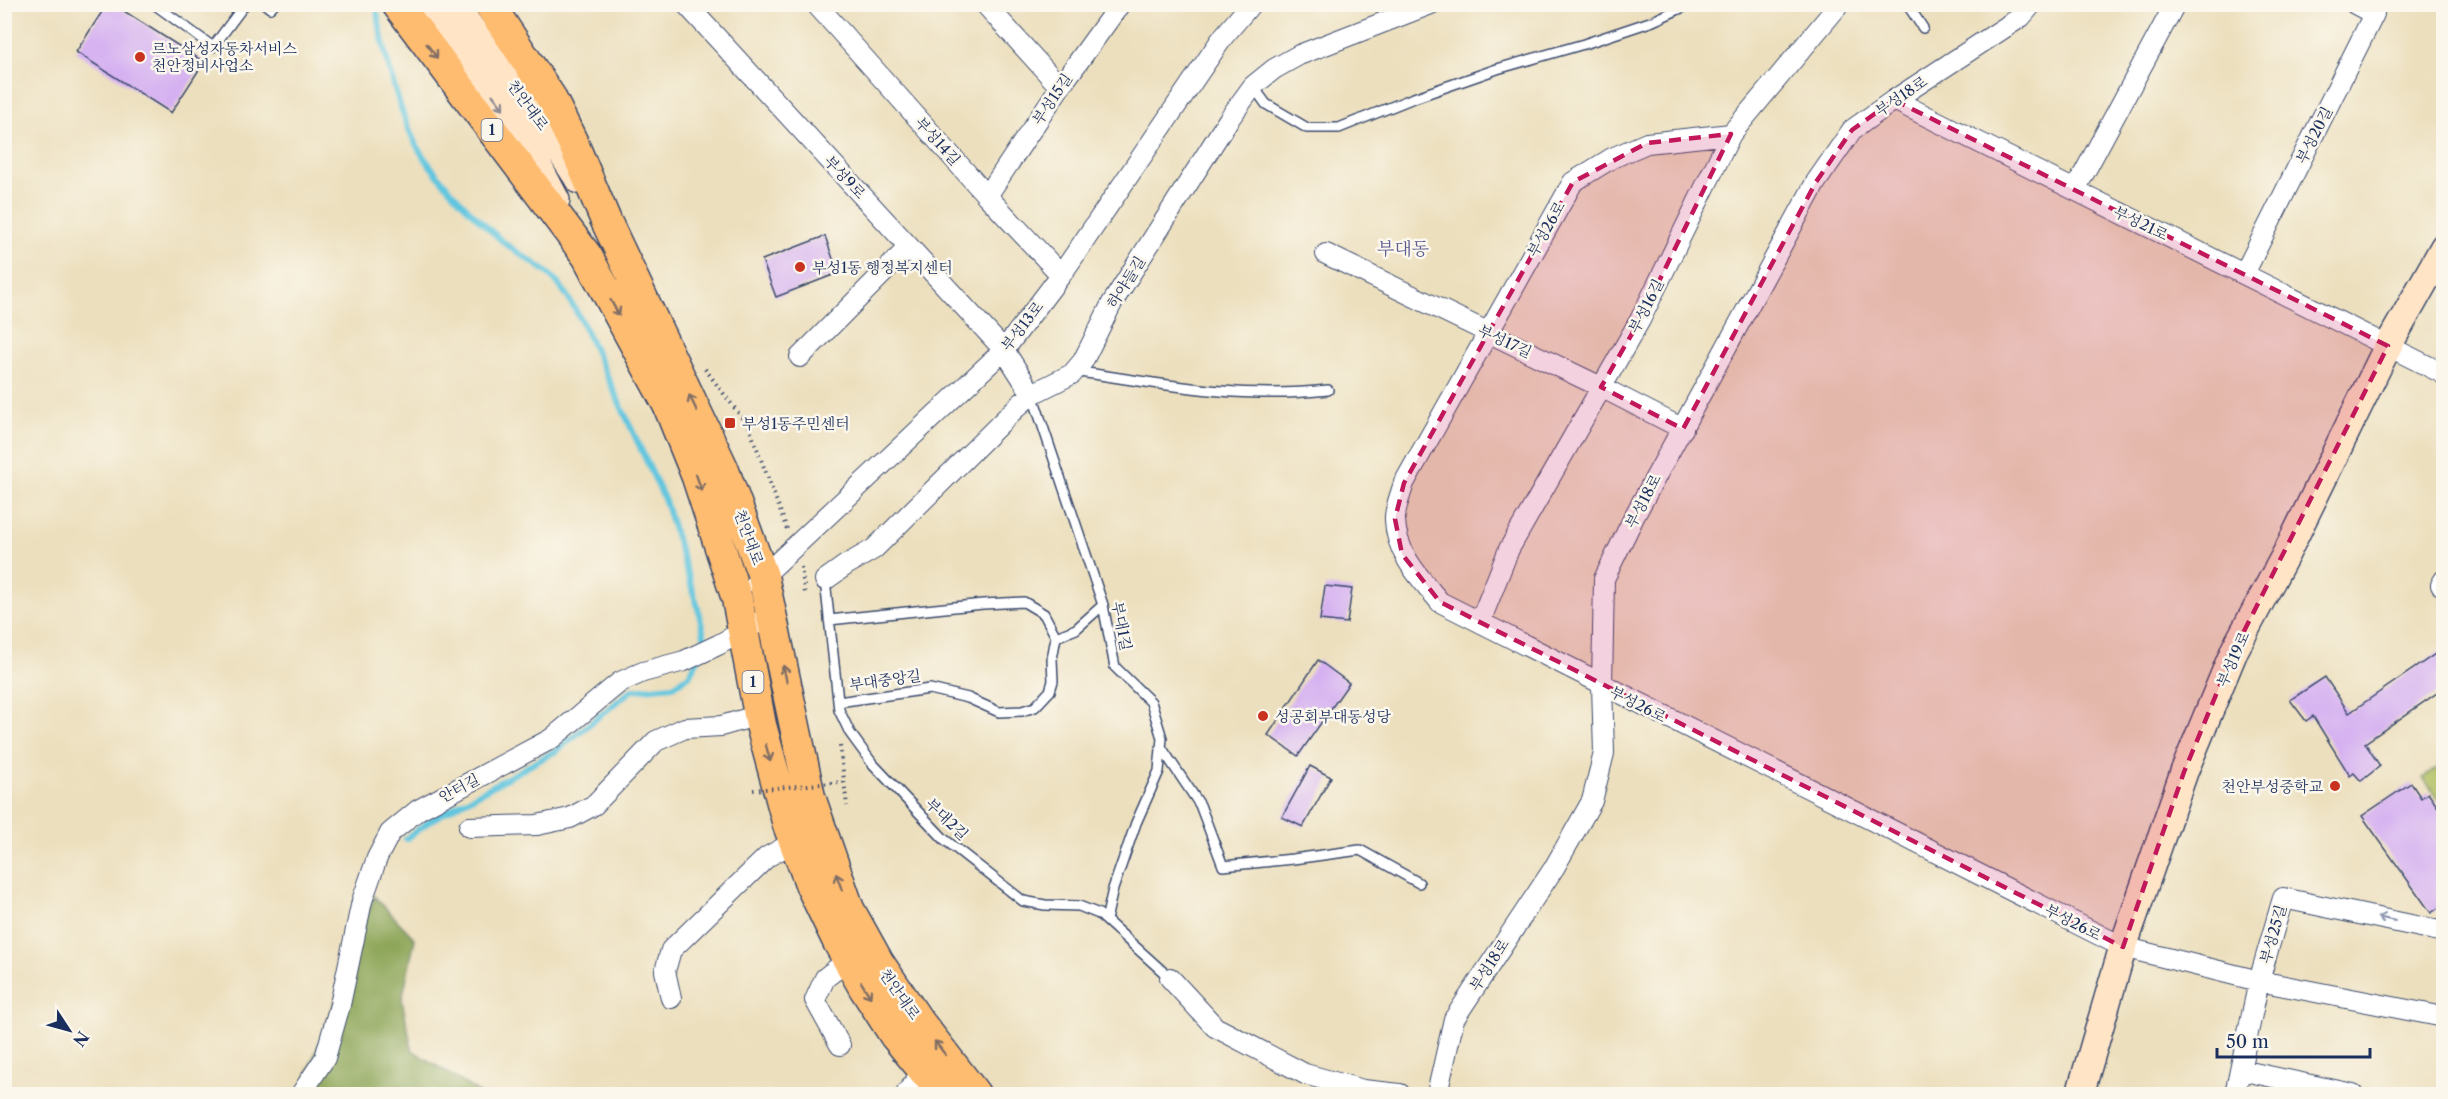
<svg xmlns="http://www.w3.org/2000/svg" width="2448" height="1099" viewBox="0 0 2448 1099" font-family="'Libre Caslon Text','Noto Serif KR',serif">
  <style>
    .green { fill: #b2c063; stroke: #667860; stroke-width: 1.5 }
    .forest { fill: #8da659; stroke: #546a5c; stroke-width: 1.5 }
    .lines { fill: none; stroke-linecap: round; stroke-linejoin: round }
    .stream { stroke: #61c6df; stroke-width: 6 }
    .building { fill: #d5b1f1 }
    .lane-casing { stroke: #3a496c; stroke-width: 12 }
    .street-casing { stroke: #3a496c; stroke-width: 22 }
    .secondary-casing { stroke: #3a496c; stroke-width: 30 }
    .primary-casing { stroke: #3a496c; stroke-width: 33 }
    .path { stroke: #3a496c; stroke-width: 4; stroke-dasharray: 1.5 4.5; stroke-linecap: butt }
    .lane { stroke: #fff; stroke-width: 9 }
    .street { stroke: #fff; stroke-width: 20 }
    .secondary { stroke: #ffe4c6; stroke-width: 27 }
    .primary { stroke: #febc70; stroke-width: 30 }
    .path-bridge { stroke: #3a496c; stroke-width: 4; stroke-dasharray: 1.5 4.5; stroke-linecap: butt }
    .oneway { stroke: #816e66 }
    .oneway2 { stroke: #8d8a92 }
    .oneway3 { stroke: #8d97ae }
    .marked { fill: #c2185b; fill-opacity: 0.2; stroke: #c2185b; stroke-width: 4.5; stroke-dasharray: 12 8; stroke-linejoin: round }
    .poi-dot { fill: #c8321e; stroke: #fbf7ec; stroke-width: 2 }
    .labels { text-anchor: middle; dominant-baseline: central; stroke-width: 5; stroke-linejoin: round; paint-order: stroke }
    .shield { fill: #fbf7ec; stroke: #5e6b89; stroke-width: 1.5 }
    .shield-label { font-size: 14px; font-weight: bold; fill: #1b2f5e }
    .poi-label { font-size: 15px; fill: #1b2f5e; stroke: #fbf7ec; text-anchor: start }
    .street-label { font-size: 15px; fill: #1b2f5e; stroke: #fbf7ec }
    .quarter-label { font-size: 18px; fill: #5c5c91; stroke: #fbf7ec }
  </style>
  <rect width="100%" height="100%" fill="#fbf7ec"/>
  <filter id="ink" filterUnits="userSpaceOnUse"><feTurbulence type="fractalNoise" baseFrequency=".0167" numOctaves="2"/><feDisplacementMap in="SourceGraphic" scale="12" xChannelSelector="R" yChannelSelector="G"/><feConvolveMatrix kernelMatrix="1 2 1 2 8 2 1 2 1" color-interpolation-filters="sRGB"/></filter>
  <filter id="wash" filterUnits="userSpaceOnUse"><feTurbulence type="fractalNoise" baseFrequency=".008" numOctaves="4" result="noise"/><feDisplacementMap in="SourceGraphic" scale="24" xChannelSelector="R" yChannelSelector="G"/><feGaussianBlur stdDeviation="1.35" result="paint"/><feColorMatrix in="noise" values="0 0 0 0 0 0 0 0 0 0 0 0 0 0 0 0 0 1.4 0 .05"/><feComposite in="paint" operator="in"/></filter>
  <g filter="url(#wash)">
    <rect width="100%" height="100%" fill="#ecdfbd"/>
    <path class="green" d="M2443,764V806L2423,778Z"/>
    <path class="forest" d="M374,896L415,939L402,1000L412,1050L481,1094H300Z"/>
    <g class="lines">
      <path class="stream" d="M377,12C384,52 401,124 423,156C445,187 473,215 501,240C516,253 535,262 550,275C563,287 572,304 581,320L665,501L698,608L706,645L704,647
        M406,839L431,820L556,751L632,690L673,686L689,676L697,661"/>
    </g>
    <g id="blocks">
      <path class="building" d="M107,4H113L204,62L171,113L76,52Z
        M825,236L838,273L776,297L762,260Z
        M1325,586L1352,589L1347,623L1320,620Z
        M2444,648V688L2365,743L2380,766L2361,781L2354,773L2350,776L2313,716L2306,721L2290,700L2325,677L2349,713Z
        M1318,660L1349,683L1298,756L1268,735Z
        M1310,766L1331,777L1303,827L1282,817Z
        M2411,783L2421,798L2428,793L2444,816V904L2431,913L2362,816Z"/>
    </g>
  </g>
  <g filter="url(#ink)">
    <use href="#blocks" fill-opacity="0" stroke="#3a496c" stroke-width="1.5"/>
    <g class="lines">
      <g class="lane-casing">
        <path id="lane" d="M154,4L213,47L245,4
          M265,4L270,8L274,4
          M1907,4L1923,28
          M1253,86L1266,104L1307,128H1339L1411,99L1497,69L1584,44L1653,21L1690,4
          M1074,371C1159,384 1241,400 1328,390
          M1032,394L1103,605L1115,667L1151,702L1162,738L1159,771L1136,823L1113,889L1106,920
          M825,580L839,710L850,733L872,763L944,839L1023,901L1045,905L1079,906L1099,914L1170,978
          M829,620L983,604L1024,602L1044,614L1056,637L1076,629L1103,605
          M838,702L930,689L968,698L999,712L1022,711L1035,707L1050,691L1053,681L1052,659L1056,637
          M1161,747L1200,805L1223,866L1293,859L1360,850L1419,883"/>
      </g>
      <g class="street-casing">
        <path id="street" d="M686,4L1004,350L1032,394
          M816,4L987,196L1061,275
          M985,4L1060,87
          M1894,100L2444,374
          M1731,134L1647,143L1612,158L1573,182L1404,483C1401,494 1394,509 1395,520C1396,554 1420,578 1440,602L2123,947L2259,981L2444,1017
          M2075,190L2175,4
          M987,196L1060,87L1120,4
          M1326,254L1601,387L1683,429
          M2244,274L2374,14L2355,4
          M800,357L909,247
          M825,580L846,565L874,549L1016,408L1032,394L1072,374L1083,361L1112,303L1229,119L1253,86L1274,69L1299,55L1431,4
          M756,583L1004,350L1061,275L1223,37L1251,4
          M2441,585L2444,580
          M1480,622L1509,549L1640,320L1731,134L1837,7
          M469,827L537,825L570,818L594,805L656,741L685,728L721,726L759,715
          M1170,978L1215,1027L1305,1074L1363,1090L1400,1094
          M671,998L665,971L671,950L767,857L794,842
          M840,1045L815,1000L825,978L848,960
          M2240,1070L2353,1094
          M301,1094L325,1058L340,1005L362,901L377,858L390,833L418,810L551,739L620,682L643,672L684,661L718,645L772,615
          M906,1094L923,1071
          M1437,1094L1454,1019L1554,868L1592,801L1604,753L1602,685L1604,579L1635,515L1816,182L1852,130L1894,100L2021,17L2032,4
          M2235,1094L2259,981L2283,898L2444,932"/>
      </g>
      <g class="secondary-casing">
        <path id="secondary" d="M425,4L518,128L556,200
          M453,4L544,126L579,180
          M2080,1094L2123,947L2184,772L2235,649L2287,552L2388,346L2444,247"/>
      </g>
      <g class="primary-casing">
        <path id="primary" d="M397,4L587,256L668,405L697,477L737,599L761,725L788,825L811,886L838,942L864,988L895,1036L943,1094
          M489,4L550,96L573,143L606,221L723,468L763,576L810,797L849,909L879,963L917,1019L975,1094"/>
      </g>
      <path class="path" d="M705,369L749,427L787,529
        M801,567L805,593
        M840,746L847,806"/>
      <use href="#lane" class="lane"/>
      <use href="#street" class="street"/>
      <use href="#secondary" class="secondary"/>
      <use href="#primary" class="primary"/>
      <path class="path-bridge" d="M753,790L843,782"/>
    </g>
    <defs><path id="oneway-shaft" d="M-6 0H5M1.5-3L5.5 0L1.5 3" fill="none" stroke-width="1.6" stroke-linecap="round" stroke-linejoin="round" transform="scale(1.5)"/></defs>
    <g class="oneway">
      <use href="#oneway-shaft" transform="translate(432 51) rotate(53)"/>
      <use href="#oneway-shaft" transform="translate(615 308) rotate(61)"/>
      <use href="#oneway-shaft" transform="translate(693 403) rotate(-116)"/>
      <use href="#oneway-shaft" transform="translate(699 483) rotate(71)"/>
      <use href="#oneway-shaft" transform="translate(785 674) rotate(-102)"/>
      <use href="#oneway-shaft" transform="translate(768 753) rotate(75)"/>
      <use href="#oneway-shaft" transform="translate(839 882) rotate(-110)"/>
      <use href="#oneway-shaft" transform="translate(866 990) rotate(58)"/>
      <use href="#oneway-shaft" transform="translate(940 1048) rotate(-128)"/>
    </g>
    <use class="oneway2" href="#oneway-shaft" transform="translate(498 102) rotate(53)"/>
    <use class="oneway3" href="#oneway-shaft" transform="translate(2386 919) rotate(-168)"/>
  </g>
  <path class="marked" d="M1894,100L2388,346L2235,649L2184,772L2123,947L1440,602L1402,554L1395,519L1404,483L1573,182L1647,143L1731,134L1640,320L1601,387L1683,429L1816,182L1852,130Z"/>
  <g class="poi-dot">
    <circle cx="140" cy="57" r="6"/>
    <circle cx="800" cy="267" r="6"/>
    <rect x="724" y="417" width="12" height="12" rx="3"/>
    <circle cx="1263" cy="716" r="6"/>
    <circle cx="2335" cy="786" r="6"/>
  </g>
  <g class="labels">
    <g class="shield">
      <rect x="481.5" y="119" width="21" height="22" rx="4.5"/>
      <rect x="742.5" y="671" width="21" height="22" rx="4.5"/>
    </g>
    <g class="shield-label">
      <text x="492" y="130">1</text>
      <text x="753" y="682">1</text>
    </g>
    <g class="poi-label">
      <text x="152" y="48">르노삼성자동차서비스<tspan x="152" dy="17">천안정비사업소</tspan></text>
      <text x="812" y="267">부성1동 행정복지센터</text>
      <text x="742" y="423">부성1동주민센터</text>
      <text x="1275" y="716">성공회부대동성당</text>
      <text x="2323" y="786" text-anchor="end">천안부성중학교</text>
    </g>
    <g class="street-label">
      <text transform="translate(1901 96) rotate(-34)">부성18로</text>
      <text transform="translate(1052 99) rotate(-56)">부성15길</text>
      <text transform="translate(528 105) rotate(54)">천안대로</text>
      <text transform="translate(2314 135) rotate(-63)">부성20길</text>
      <text transform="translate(938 141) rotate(48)">부성14길</text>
      <text transform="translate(845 177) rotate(47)">부성9로</text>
      <text transform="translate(2141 223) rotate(26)">부성21로</text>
      <text transform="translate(1546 229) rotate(-61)">부성26로</text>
      <text transform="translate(1126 282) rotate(-58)">하야들길</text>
      <text transform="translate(1646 306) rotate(-63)">부성16길</text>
      <text transform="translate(1022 326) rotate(-52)">부성13로</text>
      <text transform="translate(1505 341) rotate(25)">부성17길</text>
      <text transform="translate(1643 501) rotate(-62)">부성18로</text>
      <text transform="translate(749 537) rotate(70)">천안대로</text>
      <text transform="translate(1122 626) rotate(79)">부대1길</text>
      <text transform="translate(2233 659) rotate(-66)">부성19로</text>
      <text transform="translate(885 680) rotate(-8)">부대중앙길</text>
      <text transform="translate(1638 704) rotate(27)">부성26로</text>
      <text transform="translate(459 788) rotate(-28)">안터길</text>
      <text transform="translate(947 819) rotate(44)">부대2길</text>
      <text transform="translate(2073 922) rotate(27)">부성26로</text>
      <text transform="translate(2273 934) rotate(-74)">부성25길</text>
      <text transform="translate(1489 965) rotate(-57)">부성18로</text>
      <text transform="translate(900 994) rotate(55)">천안대로</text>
    </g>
    <g class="quarter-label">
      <text x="1403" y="249">부대동</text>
    </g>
  </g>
  <rect width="2448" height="1099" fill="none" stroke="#fbf7ec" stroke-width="24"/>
  <g transform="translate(69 1030) rotate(126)" stroke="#fbf7ec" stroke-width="4.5" paint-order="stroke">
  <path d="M0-4.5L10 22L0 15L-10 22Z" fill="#1b2f5e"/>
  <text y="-9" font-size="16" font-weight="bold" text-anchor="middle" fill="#1b2f5e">N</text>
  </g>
  <path d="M2217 1048v9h153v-9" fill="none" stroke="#1b2f5e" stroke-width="3"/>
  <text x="2226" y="1048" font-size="18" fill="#1b2f5e" stroke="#fbf7ec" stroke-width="4.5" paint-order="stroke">50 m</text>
</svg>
